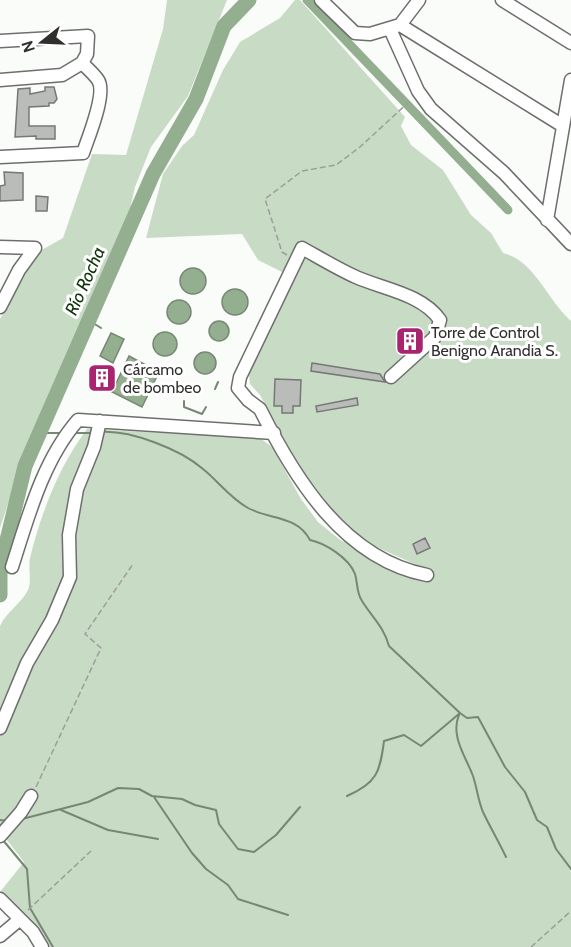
<svg xmlns="http://www.w3.org/2000/svg" width="571" height="947" viewBox="0 0 571 947" font-family="Cabin,sans-serif">
  <style>
    .green { fill: #c8dbc5 }
    .water { fill: #94ae90; stroke: #768873; stroke-width: 1.5 }
    .lines { fill: none; stroke-linecap: round; stroke-linejoin: round }
    .stream { stroke: #768873; stroke-width: 2 }
    .canal { stroke: #94ae90; stroke-width: 9 }
    .river { stroke: #94ae90; stroke-width: 15 }
    .building { fill: #babcb9; stroke: #767876; stroke-width: 1.5 }
    .minor-casing { stroke: #6d6f6d; stroke-width: 15 }
    .path { stroke: #9d9e9c; stroke-width: 1.5; stroke-dasharray: 6 3; stroke-linecap: butt }
    .minor { stroke: #fff; stroke-width: 12 }
    .labels { text-anchor: middle; dominant-baseline: central; stroke-width: 6; stroke-linejoin: round; paint-order: stroke }
    .poi-label { font-size: 16px; fill: #2f2f2e; stroke: #fff; text-anchor: start }
    .water-label { font-size: 18px; font-style: italic; fill: #0e350a; stroke: #fff }
  </style>
  <rect width="100%" height="100%" fill="#fafcf9"/>
  <path class="green" d="M167,0H227L188,96L151,147L135,187L128,218L114,249V261L100,282L78,338L25,454L0,528V319L38,252L63,238L92,154L126,155L163,29Z
    M295,0H300L405,117L401,126L411,145L443,170L471,215L491,233L503,253C535,261 547,300 571,321V947H48L33,924L0,892L24,862L0,831V626C6,612 21,604 28,590C32,581 28,568 30,558C41,513 59,466 87,429L260,438L272,447L301,499L318,522L339,539L386,567L419,566L354,537L311,490L260,395L250,384L249,375L275,313L311,247L300,240L284,273L258,260L242,234L146,238L163,174L182,146L194,135L223,70L240,42L280,18Z"/>
  <path class="water" d="M180 281a13 13 0 1 1 26 0a13 13 0 1 1-26 0Z
    M222 302a13 13 0 1 1 26 0a13 13 0 1 1-26 0Z
    M167 312a12 12 0 1 1 24 0a12 12 0 1 1-24 0Z
    M209 331a10 10 0 1 1 20 0a10 10 0 1 1-20 0Z
    M153 344a12 12 0 1 1 24 0a12 12 0 1 1-24 0Z
    M111,333L124,339L113,363L100,356Z
    M194 363a11 11 0 1 1 22 0a11 11 0 1 1-22 0Z
    M129,356L159,372L142,407L112,392Z"/>
  <g class="lines">
    <path class="stream" d="M90,321L101,328
      M215,389L218,382
      M184,401V407L202,414L206,407
      M101,432C130,430 180,449 203,469C218,481 230,498 248,508C270,520 297,515 310,540C325,543 349,558 355,574C358,583 356,592 362,601C372,617 384,627 389,646L460,713L467,718L478,717L505,767L525,792L537,820L547,827L556,849L571,869
      M40,433H63
      M74,433H93
      M459,715C450,736 466,757 473,776C477,788 478,800 483,812C490,827 499,842 506,857
      M347,796C377,783 380,772 384,741L404,735L421,746L460,713
      M154,797L192,853L206,869L228,885L238,899L288,915
      M61,810L108,830L158,839
      M22,819L88,802L118,788L139,789L152,796L182,799L195,805L216,810L219,824L238,849L254,852L276,835L300,807
      M0,820L8,821
      M2,839L27,869L30,908L53,947"/>
    <path class="canal" d="M307,0L508,210"/>
    <path class="river" d="M0,595V569L25,466L153,174L196,99L224,26L249,0"/>
  </g>
  <path class="building" d="M45,87H54L57,99L54,103H49V106L29,107V126H55V139H36V136L15,137L18,89L30,88V94L45,91Z
    M4,172L23,173V200L0,201V186L5,185Z
    M36,196L48,197L47,211H36Z
    M312,363L380,374L385,382L311,371Z
    M275,379L301,380L300,406H293V413H282V406H274Z
    M357,398L358,405L317,412L316,406Z
    M425,538L430,548L417,554L413,544Z"/>
  <g class="lines">
    <g class="minor-casing">
      <path id="minor" d="M321,0L355,33L370,34L400,25L419,0
        M502,0L571,43
        M400,25L563,126
        M390,29L418,91L431,109L504,173L571,244
        M0,41L88,36L87,54L82,63C87,68 94,74 98,80C107,93 88,138 83,153L0,157
        M0,80L62,75L82,63
        M547,220L571,80
        M0,247L35,248
        M0,307L19,270L35,248
        M391,377L435,337L440,320C422,294 383,289 356,277C338,269 320,258 302,248L240,377L238,388L248,400L260,409C295,479 344,559 427,575
        M12,567C28,517 43,460 78,420L274,433
        M0,728L27,663L52,620L70,577L69,535L77,489L94,447L100,421
        M0,836L21,812L31,796
        M0,899L33,932L42,947
        M0,936L19,920"/>
    </g>
    <path class="path" d="M287,255L282,252L265,199L302,171L336,165L360,147L412,99
      M36,787L101,648L85,634L133,564
      M28,910L91,851
      M531,947L571,911"/>
    <use href="#minor" class="minor"/>
  </g>
  <defs>
    <g id="building-square" transform="scale(1.5)"><rect x="-9" y="-9" width="18" height="18" rx="4" fill="#a8246e" stroke="#fff"/><path d="M-4-6H4V6H1V3H-1V6H-4ZM-2.5-4.3h1.7v1.8h-1.7ZM.8-4.3h1.7v1.8H.8ZM-2.5-1h1.7V.8h-1.7ZM.8-1h1.7V.8H.8Z" fill="#fff"/></g>
  </defs>
  <g fill-rule="evenodd">
    <use href="#building-square" x="410" y="341"/>
    <use href="#building-square" x="102" y="378"/>
  </g>
  <g class="labels">
    <g class="poi-label">
      <text x="431" y="332">Torre de Control<tspan x="431" dy="18">Benigno Arandia S.</tspan></text>
      <text x="123" y="369">Cárcamo<tspan x="123" dy="18">de bombeo</tspan></text>
    </g>
    <g class="water-label">
      <text transform="translate(85 281) rotate(-66)">Río Rocha</text>
    </g>
  </g>
  <g transform="translate(42 42) rotate(252)" stroke="#ffffff" stroke-width="4.5" paint-order="stroke">
  <path d="M0-4.5L10 22L0 15L-10 22Z" fill="#2f2f2e"/>
  <text y="-9" font-size="16" font-weight="bold" text-anchor="middle" fill="#2f2f2e">N</text>
  </g>
</svg>
